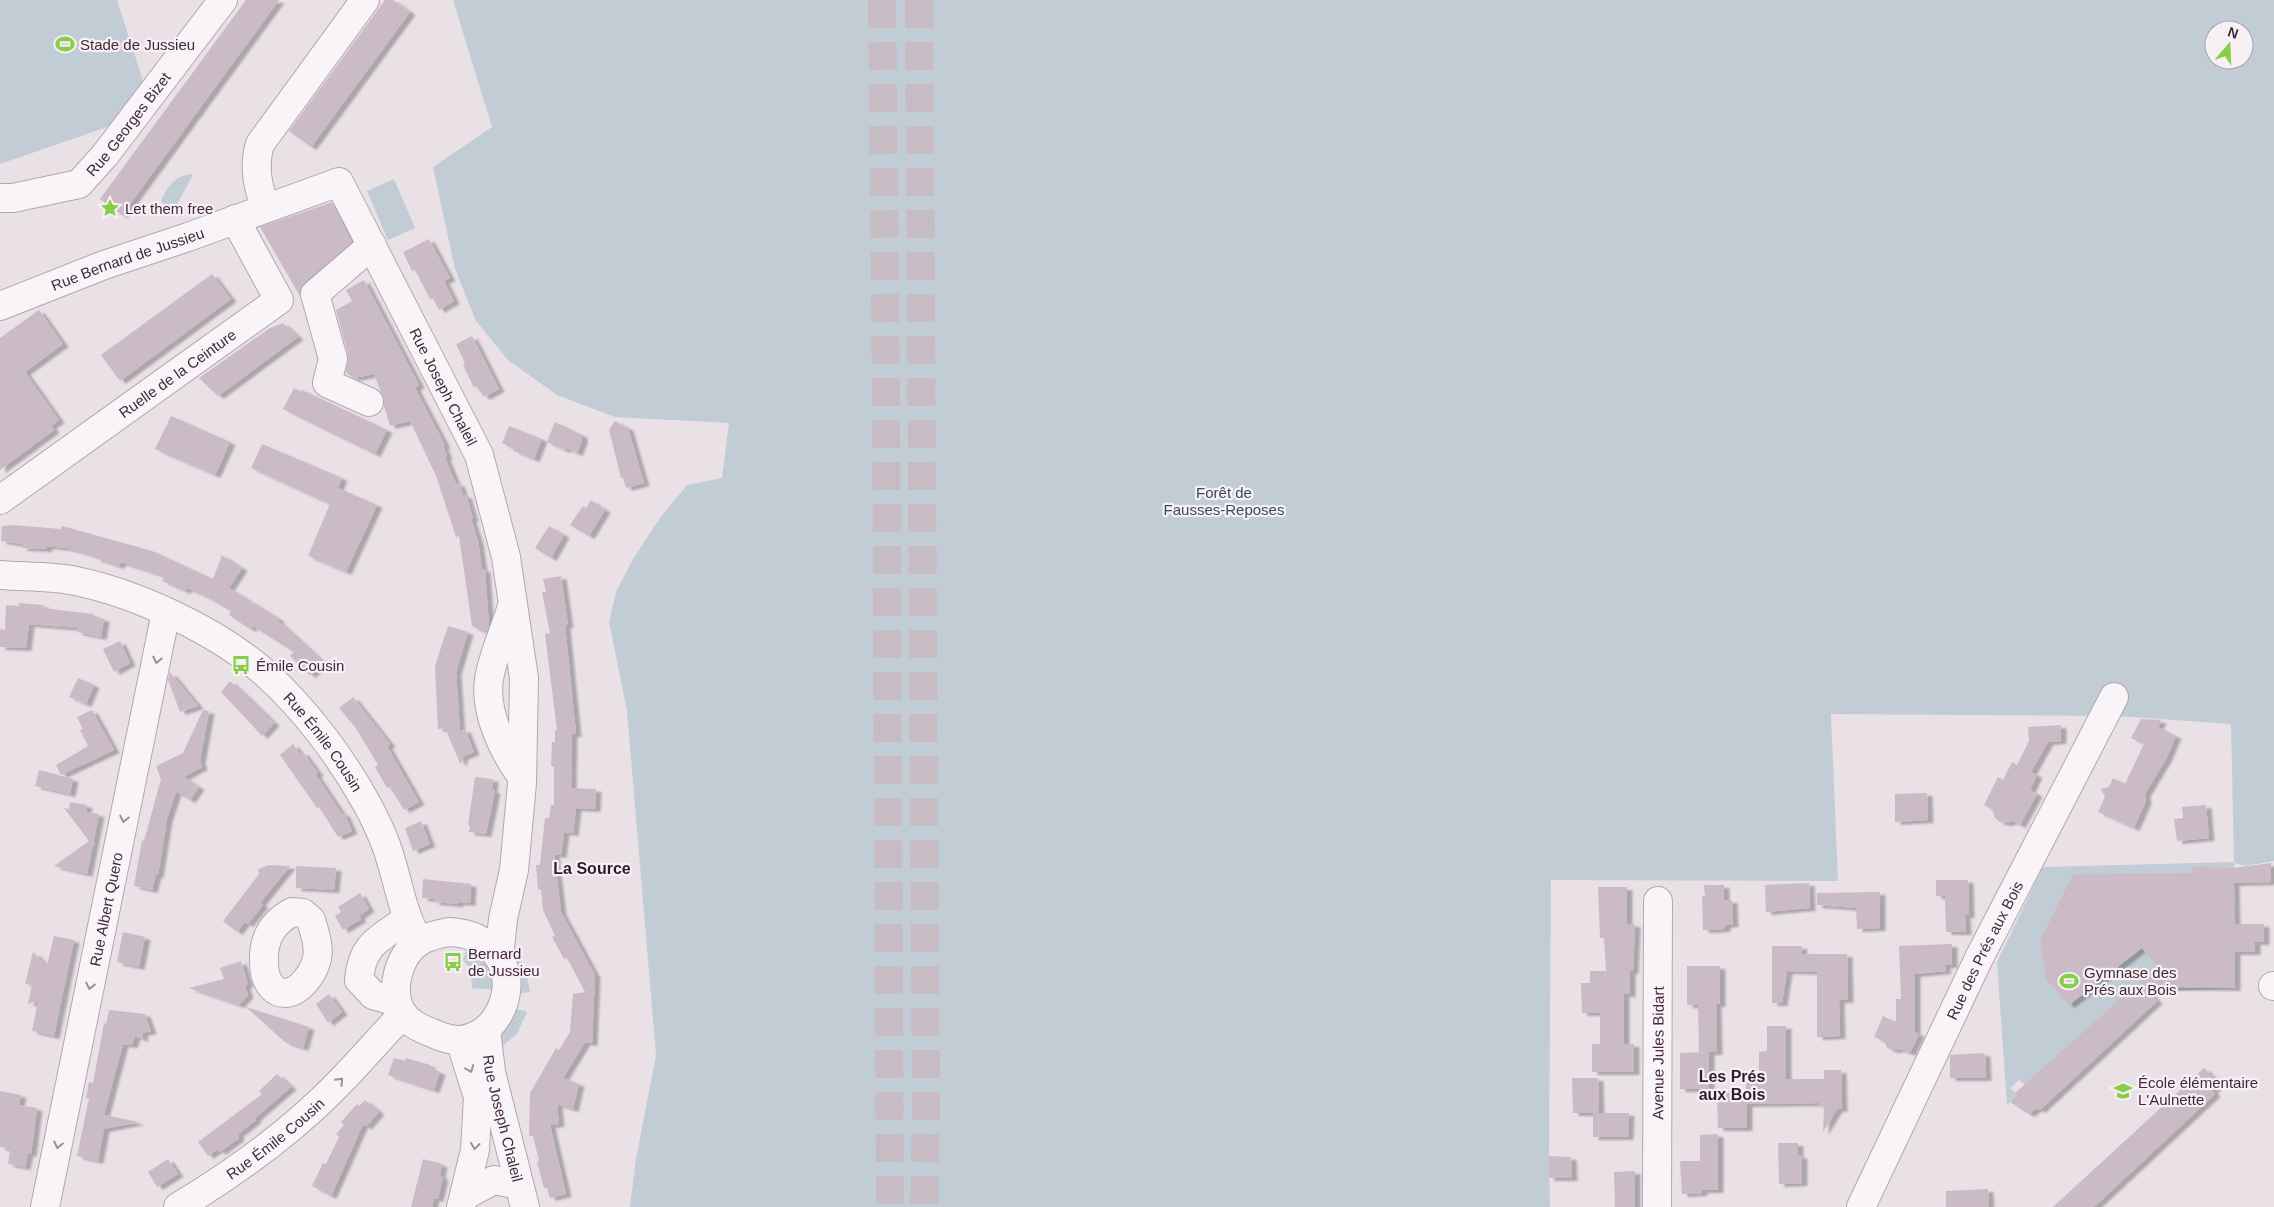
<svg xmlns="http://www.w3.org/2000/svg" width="2274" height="1207" viewBox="0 0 2274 1207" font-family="Helvetica,sans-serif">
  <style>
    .green { fill: #c2ccd4; fill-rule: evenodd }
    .building { fill: #cabbc5; filter: url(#shadow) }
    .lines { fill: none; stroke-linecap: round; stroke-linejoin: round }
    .highway-tunnel { stroke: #c8bcc4; stroke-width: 28; stroke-dasharray: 28 14; stroke-linecap: butt }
    .minor-casing { stroke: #b4a6b0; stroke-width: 30 }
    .minor { stroke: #f8f4f7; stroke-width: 28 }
    .oneway { stroke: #9d8e98 }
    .labels { text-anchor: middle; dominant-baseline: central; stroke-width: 4.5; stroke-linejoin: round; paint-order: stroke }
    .poi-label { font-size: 15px; fill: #42293a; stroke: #f7f1f6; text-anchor: start }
    .street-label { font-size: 15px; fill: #42293a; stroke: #f7f1f6 }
    .park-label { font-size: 15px; fill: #364b5e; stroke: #f7f1f6 }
    .neighbourhood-label { font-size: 16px; font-weight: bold; fill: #331b2b; stroke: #f7f1f6 }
  </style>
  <defs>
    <filter id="shadow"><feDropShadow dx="5.5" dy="3" stdDeviation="1" flood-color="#0004"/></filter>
  </defs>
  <rect width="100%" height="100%" fill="#eae1e7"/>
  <path class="green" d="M0,0H117L145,87L116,124L0,164Z
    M453,0H2274V861L2245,866L2234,863L2235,988L2163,992L2148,975L2025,1085L2019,1080L2010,1088L2017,1095L2007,1105L1997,962L2043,867L2234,862L2231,724L2117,716L1831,714L1838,881L1551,880L1549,1156L1550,1207H630L636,1159L656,1055L627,711L609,622L616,592L633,559L660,518L687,485L722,478L729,423L615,417L557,395L508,360L476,321L455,269L433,167L492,127ZM2214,30H2244V60H2214Z
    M192,174L193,175L174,210L161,202C166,187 176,175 192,174Z
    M394,179L415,228L388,240L367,191Z
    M513,946L526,970L530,992L518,994L512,958Z
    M467,947L486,958L498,990L472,988L471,970L463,960Z
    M514,1008L527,1012L517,1034L501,1047L498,1035Z"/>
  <path class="building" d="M246,0H279L122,215L100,199Z
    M385,0H393L410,12L311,147L289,131Z
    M332,202L352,242L305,282L300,289V296L260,227Z
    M429,239L450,278L444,281L454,301L439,310L433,298L430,299L415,270L412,271L403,252Z
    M212,274L231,299L120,381L101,355Z
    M364,280L419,385L415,388L445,445L443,446L447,456L445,457L456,484L459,483L463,495H466L473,518L471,519L478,541L482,569H485L489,626L486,633L472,626L459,536L456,537L436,476L410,421L390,426L384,406V400L374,374L354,378L346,373L348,355L336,310L352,301L346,290Z
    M39,310L63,344L25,372L59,420L51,426L54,430L0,470V338Z
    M283,323L298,337L218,396L199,378L270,328Z
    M472,336L499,389L484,397L477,386L474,388L463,365L465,363L456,344Z
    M294,388L302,392V390L387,430L375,454L283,409Z
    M171,416L230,442L215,475L155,449Z
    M615,421L628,428L644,483L626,488L623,478H621L609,430Z
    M555,422L582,435V441L577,453L566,448L565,450L547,442Z
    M509,426L542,439L534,459L514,451V449L502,443Z
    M262,444L342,478L338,488L377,505L346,572L308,556L330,504L251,468Z
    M591,500L605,510L589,536L570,525L583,506L586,508Z
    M13,525L61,529L62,526L152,551L213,579L222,555L242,568L229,588L279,619L278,621L324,663L310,675L290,656L294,652L253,626L250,629L229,615L231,611L207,597L187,588L185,591L162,581L164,576L121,562L119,566L95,558L96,556L67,548L47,546V549L22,548V544L1,541L2,526Z
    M549,526L564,535L551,558L535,548Z
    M561,576L568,625H565L576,734H572L571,788L596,789L595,809L576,808L573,833L564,832L561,855L554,854L561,912L595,975L592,1043L585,1042L563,1078L579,1084L573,1109L557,1104L559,1124L550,1125L566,1194L550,1198L547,1188H544L537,1162L539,1161L533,1136H529L530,1093L556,1048L559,1050L570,1032L573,994L585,992L567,958L564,959L552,937L555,936L543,910L541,889L538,890L536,865H540L545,818H549L551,805H554V767L551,766L552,742H555V730H557L545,634L550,633L542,592H546L543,579Z
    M19,603L44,605L43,608L93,614V616L104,619L101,637L77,632L78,628L29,624L26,648L0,647V629L5,630L6,605L19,606Z
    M448,626L468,632L456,672L460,731L465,729L474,752L462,757V762L460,763L445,728L438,729L435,666Z
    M120,641L130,663L114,672L103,649Z
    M170,672L198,706L180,712L168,680Z
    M78,678L94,685L86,704L69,697Z
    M230,681L274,723L262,736L221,692Z
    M353,697L390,744L387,746L419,802L404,810L390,787L387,788L375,767L378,765L355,727L339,708Z
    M92,710L114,750L61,775L56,765L88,746L80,730L83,729L77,717Z
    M203,710L209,711L200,761L202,767L184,777L199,787L190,800L176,792L167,819L158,875H156L152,890L134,886L142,840L144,841L161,779L156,766L183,753Z
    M2141,719L2161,720L2158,727L2176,736L2166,759L2145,794L2146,801L2134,828L2098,812L2105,797L2101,789L2109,787L2113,778L2125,784L2144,744L2131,738Z
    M2061,725V741L2048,742L2031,772L2037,775L2030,790L2037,794L2020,825L2012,821L2007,823L2000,822L1994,817L1993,810L1984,805L1998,777L2003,780L2012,762L2017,765L2029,741L2028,727Z
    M293,744L300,754L303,752L318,773L316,775L342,814L344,813L352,831L338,837L319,807L317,808L280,755Z
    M39,770L73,779L70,794L35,786Z
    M475,777L493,779L492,790L495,791L486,834L469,832L470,826L468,825Z
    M1927,793L1928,820L1895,822V794Z
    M70,802L87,805L86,812L99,814L87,874L54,866L89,841L64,808L69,809Z
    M2206,805L2209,838L2177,841L2174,819L2183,818L2182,807Z
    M421,821L430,844L413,851L405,828Z
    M2271,863V882L2234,883L2235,924H2264V942H2255V952H2235V988L2145,987L2157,1001L2040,1110L2037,1108L2029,1114L2010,1102L2017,1095L2015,1093L2157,966L2142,948L2069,1005L2046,979L2040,941L2073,874L2192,873L2193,867L2234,868Z
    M269,865L290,866L260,903L263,905L248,924L245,922L237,932L223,921L259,874L258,869Z
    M296,866L336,868L334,890L296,888Z
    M423,879L471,884L470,903L458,902V904L434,902V899L422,898Z
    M1936,880H1968L1969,915H1965L1966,932H1946L1945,896H1936Z
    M1809,883L1810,908L1766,912L1765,885Z
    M1704,885H1724V900H1732L1733,924L1725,925V929L1703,930L1702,896H1705Z
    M1598,887H1627V924H1635L1633,971H1630V994H1624V1044H1634V1072H1592V1044H1600V1013H1582L1581,983H1590V971H1606L1604,938H1600Z
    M1880,892V928L1857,929L1856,908L1817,905V893Z
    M360,893L369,909L359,916L361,919L343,930L335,916L341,912L338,907Z
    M123,932L145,937L139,967L117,962Z
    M54,936L74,940L54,1036L32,1031L38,1001L28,1004L32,985L25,984L33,952L47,966Z
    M1952,944V965H1945L1946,971L1915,974V1032L1919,1034L1910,1053L1900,1049L1893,1050L1887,1048L1884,1041L1874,1037L1883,1016L1896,1022V999H1901L1899,946Z
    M1772,946H1802L1801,954H1847L1848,1000H1839L1840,1036L1817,1037V972L1787,971L1782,1003H1772Z
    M241,961L248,984L245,986L248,995L239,1005L189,988L224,979L220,968Z
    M1687,966H1720V1004H1716L1717,1052H1699L1698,1005H1687Z
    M329,994L342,1012L328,1023L316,1004Z
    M246,1007L309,1027L303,1048L285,1042Z
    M109,1010L145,1014L151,1031L142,1033L143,1039L135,1036L132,1045L123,1044L104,1115L139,1122L104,1129L98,1161L77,1156L89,1098H86L89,1082L93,1083L104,1023L106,1024Z
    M1767,1026H1786V1079H1824V1070H1841L1842,1109H1837L1823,1132L1824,1106H1818V1103L1747,1104L1746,1081L1759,1080V1052L1767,1051Z
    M1709,1052V1089H1680V1053Z
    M1982,1053L1985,1054L1986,1078H1950V1055Z
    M394,1058L405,1061L406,1058L430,1065V1068L440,1072L434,1090L388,1075Z
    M2204,1068L2219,1084L2212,1090L2215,1094L2094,1207H2053Z
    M277,1074L291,1087L255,1118L256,1120L238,1134L239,1138L220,1152L218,1149L208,1156L198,1142L262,1094L259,1091Z
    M1572,1078H1598L1599,1113H1629L1628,1137H1593V1113H1573Z
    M0,1091L21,1095L19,1105L37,1108L31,1154L28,1153L25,1167L8,1164L10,1149L0,1147Z
    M1747,1092V1128H1718L1717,1093Z
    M365,1100L379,1112L366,1127L363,1124L331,1196L312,1186L323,1163L326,1164L339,1137L336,1134L344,1125L341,1122L357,1104L359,1106Z
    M1718,1134V1190H1702V1193L1682,1194L1680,1161H1700V1135Z
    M1778,1143H1798V1155L1802,1156V1183L1779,1184Z
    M1549,1156L1571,1157L1572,1178H1549Z
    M168,1159L178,1174L157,1187L148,1172Z
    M423,1159L442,1164L440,1176L443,1177L438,1199L434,1198L432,1207H411Z
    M1635,1171V1207H1615L1614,1172Z
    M1988,1189L1989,1207H1946V1191Z"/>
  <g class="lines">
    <path class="highway-tunnel" d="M882,0L886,396L890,1207
      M919,0L926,1117L924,1207"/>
    <g class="minor-casing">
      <g id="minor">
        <path id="s1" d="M0,198H13L79,184L105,155L223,0"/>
        <path d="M265,208C258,186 253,166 260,144L365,0"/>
        <path id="s2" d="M0,306L104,265L188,237L339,182L479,455L506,557L524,678L522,783L514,870L503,919L499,957"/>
        <path d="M369,402L327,383L333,359L315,294L372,245"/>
        <path id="s3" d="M0,500L279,300L235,219"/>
        <path id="s4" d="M0,575C25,577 51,576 76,581C138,594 217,631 265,673C305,709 341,757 367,804C374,817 381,832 386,845C398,878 401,911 419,942"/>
        <path d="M511,609C504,632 493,655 489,679C484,712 503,751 522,777"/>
        <path d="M292,912L303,913L311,920C314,931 320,946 317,958C314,976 290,1006 272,987C265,980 264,971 264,962C263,939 272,923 292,912Z"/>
        <path d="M449,932C490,933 518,966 502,1007C497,1018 491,1027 481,1033C475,1036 466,1040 459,1040C450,1040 438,1036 430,1032C419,1028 409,1023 402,1013C389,991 398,955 420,941C429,936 438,934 449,932Z"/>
        <path d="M2273,986H2274"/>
        <path d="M397,1002L373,995L359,980C362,943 380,939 407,919"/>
        <path id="s5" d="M486,1029L491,1072L525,1207"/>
        <path d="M460,1040L478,1097L475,1150L461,1207"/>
        <path d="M464,1196L494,1180L519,1185"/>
        <path id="s6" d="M45,1207L166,612"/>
        <path id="s7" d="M178,1207C231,1175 283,1138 327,1095C354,1069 377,1041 403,1014"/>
        <path id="s8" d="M1657,1207L1658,901"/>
        <path id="s9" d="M1861,1207L1979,958L2114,697"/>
      </g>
    </g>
    <use href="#minor" class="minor"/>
  </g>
  <defs><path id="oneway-chevron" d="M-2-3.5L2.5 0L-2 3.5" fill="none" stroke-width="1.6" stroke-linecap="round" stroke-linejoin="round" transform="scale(1.25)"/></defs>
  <g class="oneway">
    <use href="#oneway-chevron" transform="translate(157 660) rotate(102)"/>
    <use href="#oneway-chevron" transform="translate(124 819) rotate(102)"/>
    <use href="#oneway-chevron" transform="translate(90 986) rotate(102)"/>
    <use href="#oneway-chevron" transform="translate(470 1069) rotate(69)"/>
    <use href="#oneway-chevron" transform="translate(340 1081) rotate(-47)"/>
    <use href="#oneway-chevron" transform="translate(58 1145) rotate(102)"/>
    <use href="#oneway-chevron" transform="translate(475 1146) rotate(96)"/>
  </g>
  <defs>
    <g id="stadium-bare" transform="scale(1.5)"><path d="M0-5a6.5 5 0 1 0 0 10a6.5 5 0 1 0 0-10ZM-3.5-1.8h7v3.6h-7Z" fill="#87cf46" stroke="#f7f1f6" stroke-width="2.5" paint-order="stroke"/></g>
    <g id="sight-bare" transform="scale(1.5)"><path d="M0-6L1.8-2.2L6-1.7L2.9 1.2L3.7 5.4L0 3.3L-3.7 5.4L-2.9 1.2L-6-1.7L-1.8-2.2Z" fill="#87cf46" stroke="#f7f1f6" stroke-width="2.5" paint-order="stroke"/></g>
    <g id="bus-bare" transform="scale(1.5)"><path d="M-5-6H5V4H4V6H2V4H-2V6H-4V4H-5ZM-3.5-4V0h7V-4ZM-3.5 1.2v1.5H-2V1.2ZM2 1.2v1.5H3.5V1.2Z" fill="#87cf46" stroke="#f7f1f6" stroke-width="2.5" paint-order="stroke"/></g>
    <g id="school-bare" transform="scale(1.5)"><path d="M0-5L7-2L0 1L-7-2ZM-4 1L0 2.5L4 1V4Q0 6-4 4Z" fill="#87cf46" stroke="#f7f1f6" stroke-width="2.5" paint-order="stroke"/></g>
  </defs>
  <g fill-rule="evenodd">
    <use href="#stadium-bare" x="65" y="44"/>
    <use href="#sight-bare" x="110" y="208"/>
    <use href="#bus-bare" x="241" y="665"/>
    <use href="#bus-bare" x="453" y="962"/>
    <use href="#stadium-bare" x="2069" y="981"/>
    <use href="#school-bare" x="2123" y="1091"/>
  </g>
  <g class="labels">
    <g class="poi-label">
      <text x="80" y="44">Stade de Jussieu</text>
      <text x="125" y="208">Let them free</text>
      <text x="256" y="665">Émile Cousin</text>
      <text x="468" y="953">Bernard<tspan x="468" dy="17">de Jussieu</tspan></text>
      <text x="2084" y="972">Gymnase des<tspan x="2084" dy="17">Prés aux Bois</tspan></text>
      <text x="2138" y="1082">École élémentaire<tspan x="2138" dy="17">L'Aulnette</tspan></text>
    </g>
    <g class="street-label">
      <text stroke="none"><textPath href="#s1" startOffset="158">Rue Georges Bizet</textPath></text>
      <text stroke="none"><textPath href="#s2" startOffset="136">Rue Bernard de Jussieu</textPath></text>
      <text stroke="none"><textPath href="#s3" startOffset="218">Ruelle de la Ceinture</textPath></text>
      <text stroke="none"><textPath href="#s2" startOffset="591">Rue Joseph Chaleil</textPath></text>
      <text stroke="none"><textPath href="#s4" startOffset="379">Rue Émile Cousin</textPath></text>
      <text stroke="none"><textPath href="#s6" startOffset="304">Rue Albert Quero</textPath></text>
      <text stroke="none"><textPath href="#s9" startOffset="285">Rue des Prés aux Bois</textPath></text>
      <text stroke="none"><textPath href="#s8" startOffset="154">Avenue Jules Bidart</textPath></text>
      <text stroke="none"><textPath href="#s5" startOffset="91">Rue Joseph Chaleil</textPath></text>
      <text stroke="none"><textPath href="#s7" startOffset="119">Rue Émile Cousin</textPath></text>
    </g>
    <g class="park-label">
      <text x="1224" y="492">Forêt de<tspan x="1224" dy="17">Fausses-Reposes</tspan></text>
    </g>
    <g class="neighbourhood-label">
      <text x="592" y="868">La Source</text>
      <text x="1732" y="1076">Les Prés<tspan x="1732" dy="18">aux Bois</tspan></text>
    </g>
  </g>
  <g transform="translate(2229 45) rotate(19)"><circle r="24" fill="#f7f1f6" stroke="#afa1ab"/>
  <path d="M0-4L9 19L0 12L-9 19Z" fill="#87cf46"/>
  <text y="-8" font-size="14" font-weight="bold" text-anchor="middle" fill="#42293a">N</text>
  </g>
</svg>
